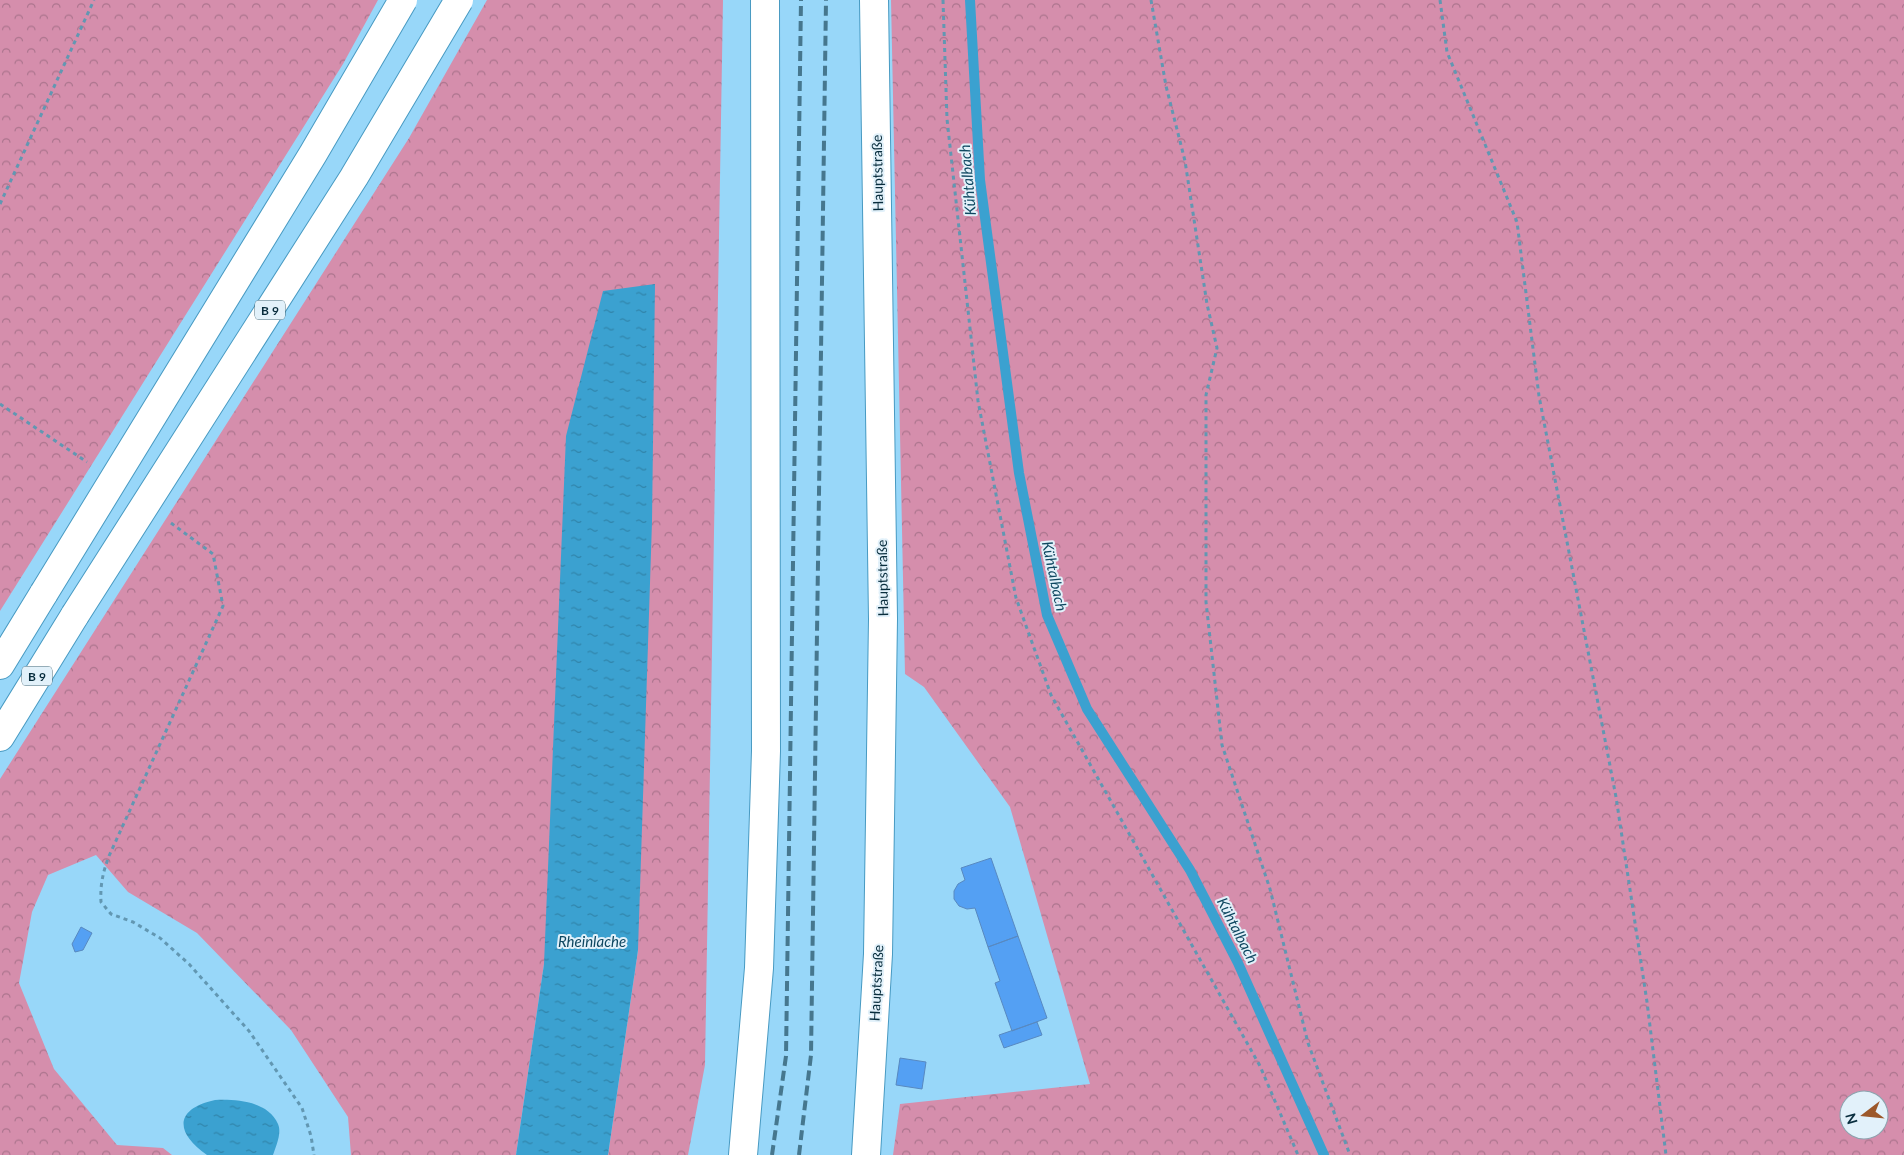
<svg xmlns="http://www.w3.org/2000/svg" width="1904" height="1155" viewBox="0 0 1904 1155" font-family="Lato,sans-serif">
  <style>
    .forest { fill: url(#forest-crowns); fill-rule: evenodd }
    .water { fill: url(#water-ripples) }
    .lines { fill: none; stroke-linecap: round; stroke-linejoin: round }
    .stream { stroke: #3ba1d0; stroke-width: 10 }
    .building { fill: #54a0f3; stroke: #5889c0 }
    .street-casing { stroke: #489ac2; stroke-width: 30 }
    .secondary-casing { stroke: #489ac2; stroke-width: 30 }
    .highway-casing { stroke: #489ac2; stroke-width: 30 }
    .path { stroke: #6297b2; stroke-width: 3; stroke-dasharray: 4 4; stroke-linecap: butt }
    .street { stroke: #fff; stroke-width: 28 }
    .secondary { stroke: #fff; stroke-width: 28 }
    .highway { stroke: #fff; stroke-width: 28 }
    .rail { stroke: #46778e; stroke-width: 4; stroke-dasharray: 10 5; stroke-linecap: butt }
    .highway-bridge-casing { stroke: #489ac2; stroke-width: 30; stroke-linecap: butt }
    .highway-bridge { stroke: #fff; stroke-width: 28 }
    .labels { text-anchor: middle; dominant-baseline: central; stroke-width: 4; stroke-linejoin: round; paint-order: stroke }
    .shield { fill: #e2f1fa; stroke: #496876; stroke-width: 1 }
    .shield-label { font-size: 12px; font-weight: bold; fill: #082d3d }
    .street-label { font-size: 14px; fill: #082d3d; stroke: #e2f1fa }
    .water-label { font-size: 15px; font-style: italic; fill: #0e4760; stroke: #e2f1fa }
  </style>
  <defs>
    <pattern id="forest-crowns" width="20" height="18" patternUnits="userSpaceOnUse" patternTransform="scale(1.25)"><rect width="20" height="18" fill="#d58eac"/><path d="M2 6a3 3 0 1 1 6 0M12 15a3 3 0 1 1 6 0" fill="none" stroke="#ab748d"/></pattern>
    <pattern id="water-ripples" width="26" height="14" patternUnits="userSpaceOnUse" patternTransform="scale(1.25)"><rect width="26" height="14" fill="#3ba1d0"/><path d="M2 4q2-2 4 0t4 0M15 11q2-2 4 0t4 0" fill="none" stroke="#3084aa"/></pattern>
  </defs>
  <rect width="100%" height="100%" fill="#98d7f9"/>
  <path class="forest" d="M0,0H378L343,64L0,611Z
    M487,0H723L705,1065L688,1155H608L638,950L544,964L516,1155H351L348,1117L291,1030L197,933L128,892L96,855L48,875L32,912L19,983L54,1069L117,1145L163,1148L172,1155H0V779L409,138Z
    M891,0H1904V1155H893L900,1104L1090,1084L1010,807L924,687L905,674ZM1849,1100H1879V1130H1849Z"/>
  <path class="water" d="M655,284L652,522L638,950L608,1155H516L544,964L566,436L603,291Z
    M215,1100C236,1099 268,1101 278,1124C282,1133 276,1146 273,1155H207C175,1133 174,1109 215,1100Z"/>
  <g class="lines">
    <path class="stream" d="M970,0L980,180L1019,473L1047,615L1087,709L1190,870L1238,963L1324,1155"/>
  </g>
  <path class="building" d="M991,858L1018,936L988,947L975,908L967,909L959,906L954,899V891L958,884L965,880L961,868Z
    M81,927L92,933L83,950L75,952L72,944Z
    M1018,936L1047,1018L1012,1031L995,983L1000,981L988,947Z
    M1037,1022L1042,1035L1004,1048L999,1035Z
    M900,1058L926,1062L922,1089L896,1085Z"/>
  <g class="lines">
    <g class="street-casing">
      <path id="street" d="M866,1155L878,954L883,619L874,0"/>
    </g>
    <g class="secondary-casing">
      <path id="secondary" d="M743,1155L759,968L766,751L765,0"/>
    </g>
    <g class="highway-casing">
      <path id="highway" d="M0,665L44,593
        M0,737L75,615"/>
    </g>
    <path class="path" d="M943,0L947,119L978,401L1016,598L1051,695L1260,1066L1298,1155
      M1151,0L1166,86L1185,161L1207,304L1217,348L1206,395V602L1222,745L1270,889L1308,1043L1350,1155
      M1440,0L1447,52L1517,222L1539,396L1616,797L1647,1002L1666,1155
      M0,204L94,0
      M0,404L87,462
      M171,523L213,554L223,606L109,856C103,872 100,885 101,902L111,914L133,922L160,938L189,964L249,1031L302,1108L311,1136L314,1155"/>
    <use href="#street" class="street"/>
    <use href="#secondary" class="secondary"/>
    <use href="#highway" class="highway"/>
    <path class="rail" d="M772,1155L786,1056L801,0
      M799,1155L811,1055L826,0"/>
    <g class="highway-bridge-casing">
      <path id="highway-bridge" d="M44,593L313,154L403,0
        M75,615L354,177L459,0"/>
    </g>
    <use href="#highway-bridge" class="highway-bridge"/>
  </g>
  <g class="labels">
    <g class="shield">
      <rect x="255" y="300.5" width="30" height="19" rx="4"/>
      <rect x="22" y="666.5" width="30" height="19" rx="4"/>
    </g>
    <g class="shield-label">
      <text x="270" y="310">B 9</text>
      <text x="37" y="676">B 9</text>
    </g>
    <g class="street-label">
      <text transform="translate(877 173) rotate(-91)">Hauptstraße</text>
      <text transform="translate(882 578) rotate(-91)">Hauptstraße</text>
      <text transform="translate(876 983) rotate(-87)">Hauptstraße</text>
    </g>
    <g class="water-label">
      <text transform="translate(967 180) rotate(-95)">Kühtalbach</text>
      <text transform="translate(1055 576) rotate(78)">Kühtalbach</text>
      <text transform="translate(1238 930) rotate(63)">Kühtalbach</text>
      <text x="592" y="941">Rheinlache</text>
    </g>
  </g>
  <g transform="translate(1864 1115) rotate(254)"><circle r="24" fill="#e2f1fa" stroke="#8ba3ae"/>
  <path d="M0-4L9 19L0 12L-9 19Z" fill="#9c582a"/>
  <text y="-8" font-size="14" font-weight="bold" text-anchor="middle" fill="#082d3d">N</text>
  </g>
</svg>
